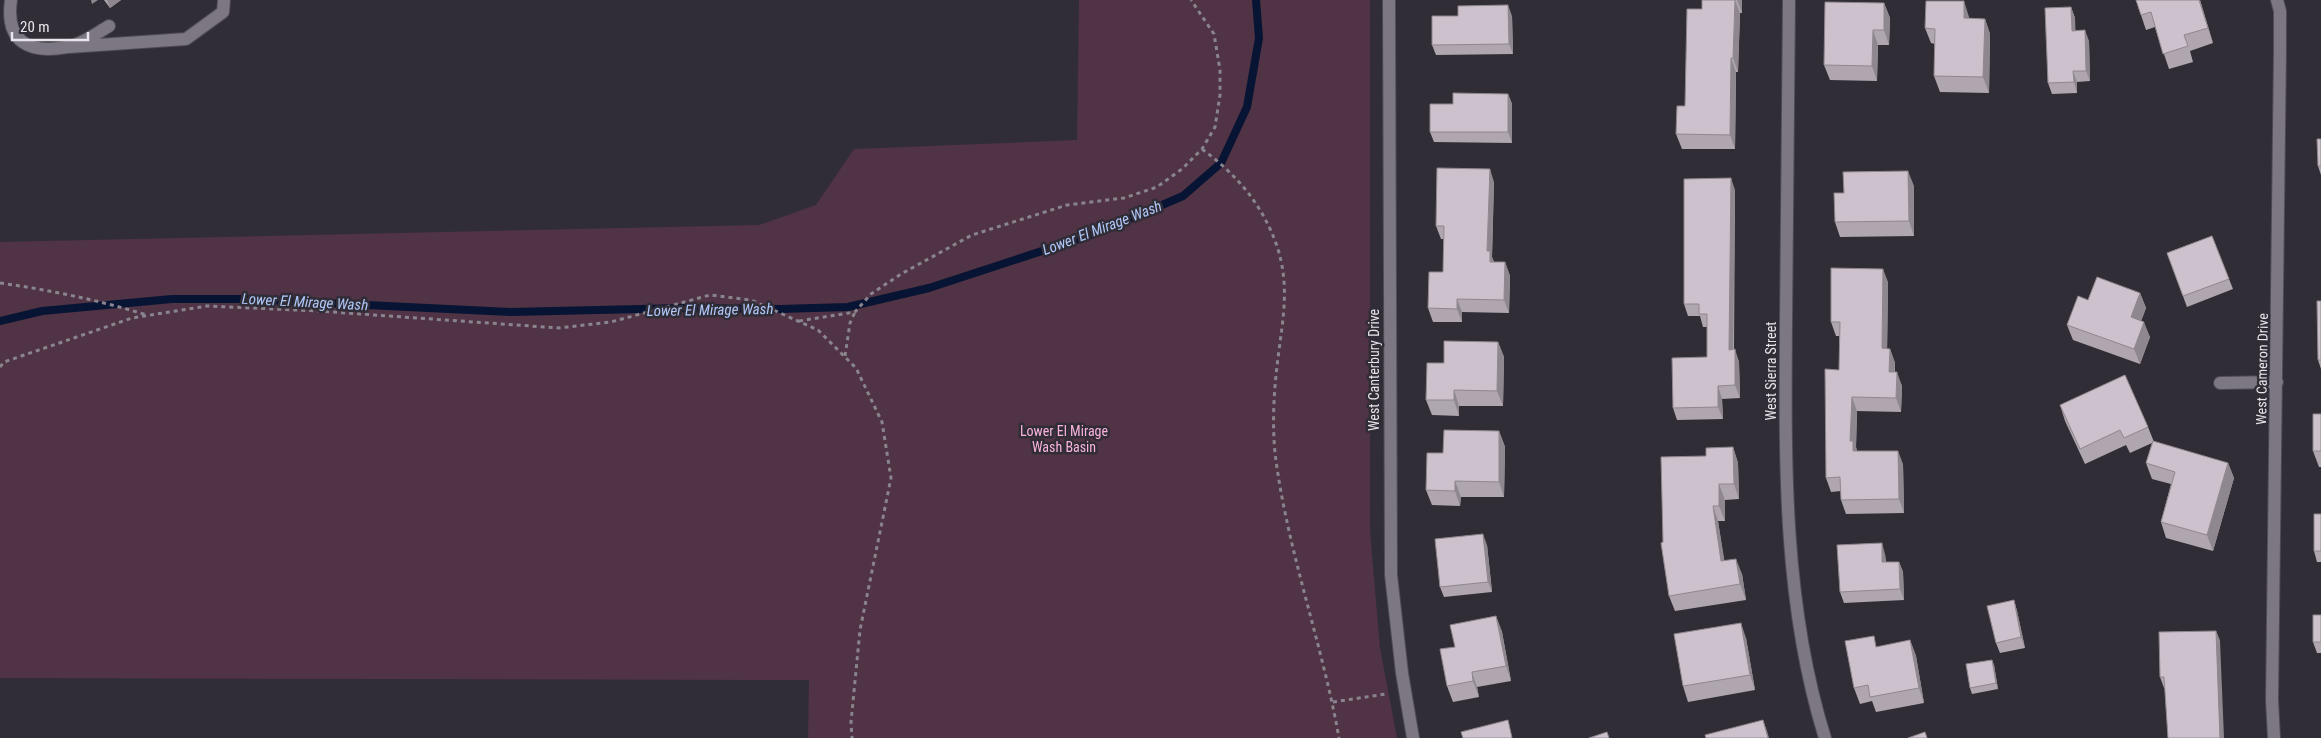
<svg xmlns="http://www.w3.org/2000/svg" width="2321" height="738" viewBox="0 0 2321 738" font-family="'Roboto Condensed',sans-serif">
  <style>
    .park { fill: #503344 }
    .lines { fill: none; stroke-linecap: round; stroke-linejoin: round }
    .stream { stroke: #071434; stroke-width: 8 }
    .service-casing { stroke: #4f4b54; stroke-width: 14 }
    .minor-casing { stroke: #4f4b54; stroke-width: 14 }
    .path { stroke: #89858e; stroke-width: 3; stroke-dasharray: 4 4; stroke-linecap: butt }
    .service { stroke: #7c7783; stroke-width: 12 }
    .minor { stroke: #7c7783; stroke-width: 12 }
    .wall { fill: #afa6af }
    .shaded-wall { fill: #8f878f }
    .building { fill: #ccc1cc; stroke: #8f878f }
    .labels { text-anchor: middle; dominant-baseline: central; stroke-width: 5; stroke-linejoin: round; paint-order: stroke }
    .street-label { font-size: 14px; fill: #e8e5ec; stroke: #312d37 }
    .park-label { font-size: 14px; fill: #f9b3dc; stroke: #312d37 }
    .water-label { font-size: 15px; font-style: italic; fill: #afc8fa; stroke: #312d37 }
  </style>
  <rect width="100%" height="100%" fill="#312d37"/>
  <path class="park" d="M1079,0H1370V531L1380,648L1397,738H808L809,680L0,678V242L759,225L816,205L854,149L1077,140Z"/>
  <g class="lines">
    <path class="stream" d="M0,321L42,311L172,299H244L511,312L684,308L780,309L848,307L929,288L1097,233L1183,196L1221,163L1247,107L1259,38L1256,0"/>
    <g class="service-casing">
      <path id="service" d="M11,0C5,42 29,54 67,47C81,45 97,33 109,26
        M69,47L186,39L223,12L224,0"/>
    </g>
    <g class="minor-casing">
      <path id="minor" d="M1389,0L1391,575L1402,673L1413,738
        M1789,0C1788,107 1787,214 1786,322C1785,461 1783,604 1825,738
        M2220,383L2277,382
        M2274,738L2272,700L2280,49V11L2277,0"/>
    </g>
    <path class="path" d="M1202,149C1237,175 1262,204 1277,246C1290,286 1283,318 1278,358C1274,389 1272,422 1275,453C1287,550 1322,642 1339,738
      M0,283C50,290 98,300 147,315
      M799,321L855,312L871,294L901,274L972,235L1067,205L1124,198L1157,187L1182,169L1202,149L1215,127L1220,95V70L1214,34L1191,0
      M845,356L850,323L855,312
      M0,367L4,362L132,318L207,306L318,311L559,328L611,322L710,295L751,300L818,330L856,368L882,422L891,478L860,630L851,722L852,738
      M1333,702L1386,694"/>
    <use href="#service" class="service"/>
    <use href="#minor" class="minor"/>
  </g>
  <path class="wall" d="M104,0H121L110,8Z
    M1702,0H1742V13H1740L1738,72H1736L1735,149H1682L1676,134L1685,106L1702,9Z
    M2136,0H2200L2213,43L2190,51L2193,62L2169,69L2155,27L2146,30Z
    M1884,3L1890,18L1889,45H1878L1877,81L1830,80L1824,65Z
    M2071,7L2075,18V31L2089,41L2090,81L2077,82V93L2052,94L2048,83Z
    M1512,16L1513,54L1436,55L1432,45Z
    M1969,17V18L1985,19L1990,34L1989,93L1940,92L1934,76L1935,44L1931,43L1925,28Z
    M1508,94L1512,104V143L1434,142L1430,132Z
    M2321,139V175L2318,166Z
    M1494,182L1492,257L1494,262H1505L1510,276L1509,313L1462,312V322H1433L1428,308L1443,272L1444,239H1441L1436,226Z
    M1914,186V236L1840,237L1835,222L1844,193Z
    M1735,190L1734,349L1739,362L1740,398L1722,399L1723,419L1677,420L1673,408L1707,357V327H1703L1700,316H1688L1684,304Z
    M2212,236L2233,289L2187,307L2167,253Z
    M1888,282L1887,349H1890L1895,363V372L1902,386L1901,412L1857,411L1856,447L1857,451L1903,464L1904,513L1846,514L1841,500V491L1831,492L1826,478L1839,370V336H1836L1831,322Z
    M2140,293L2146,308L2141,321L2150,337L2140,364L2073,340L2067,325L2088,300Z
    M2321,301V369L2318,360Z
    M1498,342L1504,357L1503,406H1459V416L1432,415L1426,400L1444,363Z
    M2060,405L2148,427L2154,442L2228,463L2234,478L2213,551L2166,538L2161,522L2171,484L2152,479L2146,463L2152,443L2130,453L2126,445L2085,464L2065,421Z
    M2321,414V467H2319L2313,451Z
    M1499,431L1505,447L1504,497H1461L1460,506L1432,505L1426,490L1443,453Z
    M1733,447L1738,463L1739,499L1725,500V521H1718L1724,561L1742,574L1746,600L1675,611L1669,596L1663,542L1706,456Z
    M2321,514V562H2317L2314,551Z
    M1487,545L1492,592L1444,597L1440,587Z
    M1885,554L1886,562H1899L1903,572L1904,600L1844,603L1840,592Z
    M2014,600L2017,611L2025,648L2000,653L1996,643Z
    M2321,615V653H2317L2313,642Z
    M1496,616L1502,632L1511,681L1477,687L1479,697L1453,702L1447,686L1455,647Z
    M2216,631L2220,641L2165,688H2164L2160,677Z
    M1746,638L1755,690L1688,702L1683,686Z
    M1910,640L1916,656L1924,703L1876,712L1872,701L1860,704L1854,688L1878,647Z
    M1992,660L1994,665L1998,689L1972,694L1970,688Z"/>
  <path class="shaded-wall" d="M91,0H98L92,4Z
    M107,0H121L110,8Z
    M1735,0L1740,13L1738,72L1733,58Z
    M1737,0H1742V13Z
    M2199,0H2200L2213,43L2208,28Z
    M1964,1L1969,17V34L1964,18Z
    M1884,3L1890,18L1889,45L1884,30Z
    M1508,5L1512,16L1513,54L1509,44Z
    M2071,7L2075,18L2076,42L2072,31Z
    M1985,19L1990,34L1989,93L1983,77Z
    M1873,30L1878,45L1877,81L1872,66Z
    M2085,30L2089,41L2090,81L2086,71Z
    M1731,58L1736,72L1735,149L1730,135Z
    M2073,71L2077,82V93L2074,82Z
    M1508,94L1512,104V143L1508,132Z
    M1490,169L1494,182L1492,257L1495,264L1490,262L1487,251Z
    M1908,171L1914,186V236L1909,221Z
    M1731,178L1735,190L1733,362L1729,350Z
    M1505,262L1510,276L1509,313L1504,300Z
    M1883,269L1888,282L1887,362L1882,348Z
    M2140,293L2146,308L2137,332L2131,317Z
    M1457,299L1462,312V322L1457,309Z
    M2144,322L2150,337L2140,364L2134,349Z
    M1498,342L1504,357L1503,406L1497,391Z
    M1735,349L1739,362L1740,398L1735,385Z
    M1890,349L1895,363L1894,386L1889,372Z
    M1897,372L1902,386L1901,412L1896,398Z
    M1718,386L1722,399L1723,419L1718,407Z
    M1454,390L1459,406V416L1454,400Z
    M1852,397L1857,411L1856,447L1858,455V465L1850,441Z
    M1499,431L1505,447L1504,497L1499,482Z
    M1733,447L1738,463L1739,499L1734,484Z
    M1898,451L1903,464L1904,513L1899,499Z
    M2228,463L2234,478L2213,551L2207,535Z
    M1455,481L1461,497L1460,506L1455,491Z
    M1719,484L1725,500V521L1719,506Z
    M1713,506L1718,521L1727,576L1721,561Z
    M1483,534L1487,545L1492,592L1488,582Z
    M1882,543L1885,554L1886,573L1882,562Z
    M1736,559L1742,574L1746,600L1740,584Z
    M1899,562L1903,572L1904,600L1900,589Z
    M2014,600L2017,611L2025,648L2021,637Z
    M1496,616L1502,632L1511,681L1506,666Z
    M1741,623L1746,638L1755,690L1750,675Z
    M2216,631L2220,641L2224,738H2220Z
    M1910,640L1916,656L1924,703L1919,688Z
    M1992,660L1994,665L1998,689L1996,683Z
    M1472,672L1477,687L1479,697L1473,681Z
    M1763,720L1767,731L1769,738H1768Z"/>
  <path class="building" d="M1702,0H1735L1733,58H1731L1730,135L1676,134L1677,106H1685L1687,9H1702Z
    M2136,0H2199L2208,28L2184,35L2188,46L2163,54L2151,12L2141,15Z
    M1926,1H1964V18L1985,19L1983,77L1934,76L1935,29L1925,28Z
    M1825,2L1884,3V30H1873L1872,66L1824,65Z
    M1508,5L1509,44L1432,45V16H1458V6Z
    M2071,7L2072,31L2085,30L2086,71H2073L2074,82L2048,83L2045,8Z
    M1453,93L1508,94V132H1430V104H1453Z
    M2317,139H2321V166H2318Z
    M1437,168L1490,169L1487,251H1490V262H1505L1504,300L1457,299V309L1428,308L1429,272H1443L1444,226H1436Z
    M1908,171L1909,221L1835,222L1834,193H1844L1843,172Z
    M1731,178L1729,350L1735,349V385L1718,386V407L1673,408L1672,358L1707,357V314H1699V304H1684V179Z
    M2212,236L2229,279L2183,296L2167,253Z
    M1831,268L1883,269L1882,348L1890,349L1889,372H1897L1896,398L1852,397L1850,441H1853V451H1898L1899,499L1841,500L1840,477L1826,478L1825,369L1839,370L1840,322H1831Z
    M2097,277L2140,293L2131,317L2144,322L2134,349L2067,325L2078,296L2088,300Z
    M2317,301H2321V360H2318Z
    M1444,341L1498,342L1497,391L1454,390V400H1426L1427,363H1444Z
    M2125,375L2148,427L2124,438L2120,430L2080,449L2060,405Z
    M2313,414H2321V451H2313Z
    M1444,430L1499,431V482L1455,481V491L1426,490L1427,453H1443Z
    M2153,441L2228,463L2207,535L2161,522L2175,472L2146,463Z
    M1733,447L1734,484H1719V506H1713L1721,561L1736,559L1740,584L1669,596L1661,543L1663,542L1661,457L1706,456V448Z
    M2314,514H2321V551H2314Z
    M1483,534L1488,582L1440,587L1435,539Z
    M1882,543V562H1899L1900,589L1840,592L1837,545Z
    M2014,600L2021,637L1996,643L1987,606Z
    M2313,615H2321V642H2313Z
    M1496,616L1506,666L1472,672L1473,681L1447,686L1440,649L1455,647L1450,625Z
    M1741,623L1750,675L1683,686L1674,634Z
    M2216,631L2220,738H2168L2164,677H2160L2159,632Z
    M1874,636L1876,647L1910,640L1919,688L1870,697L1868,685L1854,688L1845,641Z
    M1992,660L1996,683L1970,688L1966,664Z
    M1508,720L1512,738H1463L1461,732Z
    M1763,720L1768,738H1706L1705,735Z
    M1607,732L1609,738H1589Z
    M1925,732L1927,738H1908Z"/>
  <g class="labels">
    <g class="street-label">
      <text transform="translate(2262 369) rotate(-89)">West Cameron Drive</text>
      <text transform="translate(1374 370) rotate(-90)">West Canterbury Drive</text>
      <text transform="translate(1771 371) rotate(-90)">West Sierra Street</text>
    </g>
    <g class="park-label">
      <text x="1064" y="431">Lower El Mirage<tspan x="1064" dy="16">Wash Basin</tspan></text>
    </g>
    <g class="water-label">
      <text transform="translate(1102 228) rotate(-21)">Lower El Mirage Wash</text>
      <text transform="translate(305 302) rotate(3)">Lower El Mirage Wash</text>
      <text transform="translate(710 310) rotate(-1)">Lower El Mirage Wash</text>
    </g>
  </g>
  <path d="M12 32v8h76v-8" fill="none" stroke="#e8e5ec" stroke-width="2.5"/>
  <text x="20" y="32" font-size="15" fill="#e8e5ec" stroke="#312d37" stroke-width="4" paint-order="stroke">20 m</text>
</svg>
